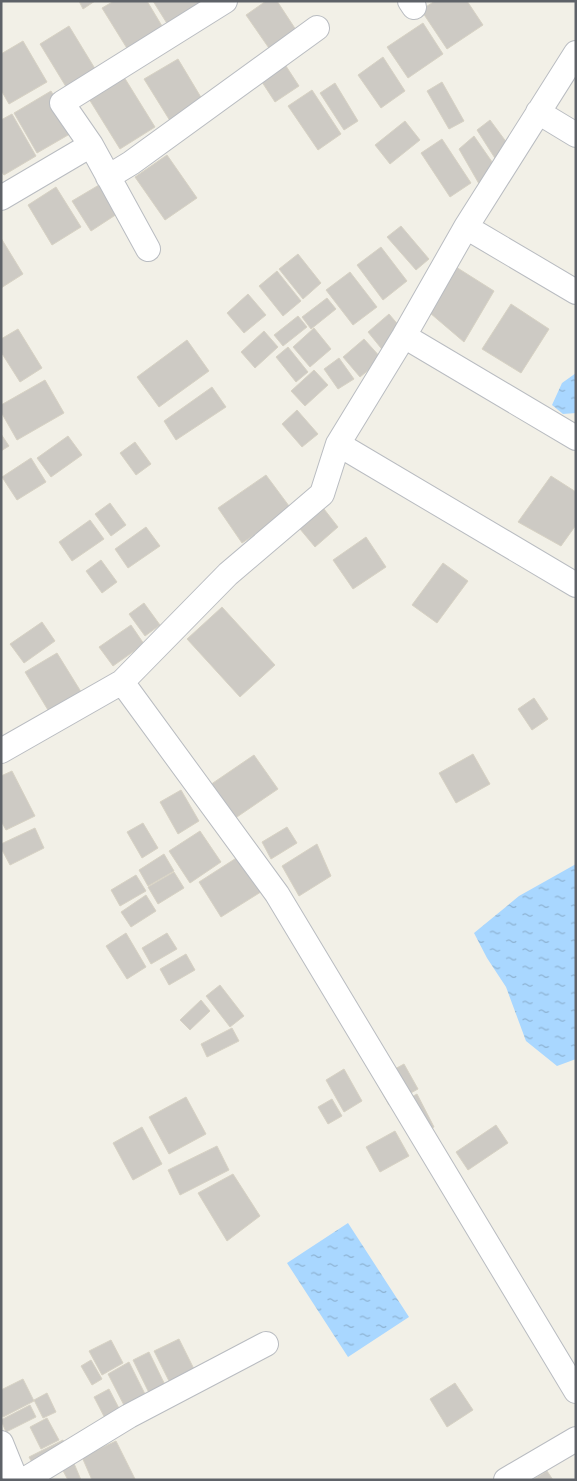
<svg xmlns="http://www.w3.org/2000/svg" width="577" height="1481" viewBox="0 0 577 1481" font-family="Signika,sans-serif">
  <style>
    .water { fill: url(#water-ripples) }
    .building { fill: #cdcac4; stroke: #d7d2c4 }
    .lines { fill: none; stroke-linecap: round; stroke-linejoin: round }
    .minor-casing { stroke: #b9bcc1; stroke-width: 26 }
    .minor { stroke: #fff; stroke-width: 24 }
  </style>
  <defs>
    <pattern id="water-ripples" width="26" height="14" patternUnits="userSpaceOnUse" patternTransform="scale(1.25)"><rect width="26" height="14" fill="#a9d7ff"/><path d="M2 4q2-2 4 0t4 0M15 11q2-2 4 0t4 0" fill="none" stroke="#8db2d2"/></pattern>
  </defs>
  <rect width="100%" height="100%" fill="#f2f0e7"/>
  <path class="water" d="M576,373V413L563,414L552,405L562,383Z
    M576,864V1059L557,1066L526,1041L506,987L487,958L474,933L519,896Z
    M348,1223L409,1317L348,1357L287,1263Z"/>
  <path class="building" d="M79,1H95L83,9Z
    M114,1H147L168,36L133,58L102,8Z
    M153,1H198L205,13L173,33Z
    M266,1H277L300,36L273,54L246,15Z
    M435,1H467L483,25L447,49L421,10Z
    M423,23L443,54L408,78L387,47Z
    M69,26L97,72L68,90L40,44Z
    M23,41L47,82L9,104L1,90V54Z
    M383,57L405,91L381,108L358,75Z
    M178,59L205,104L172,124L144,79Z
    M284,63L299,86L275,102L260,79Z
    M124,77L155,127L120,149L89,99Z
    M442,82L464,121L449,129L427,91Z
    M335,83L358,121L344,130L320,93Z
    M312,90L341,134L318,150L288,106Z
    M51,91L75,131L37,153L14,113Z
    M12,114L36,156L4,175L1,171V120Z
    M490,120L510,147L498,163L477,130Z
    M405,121L420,140L390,164L375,145Z
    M474,136L497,169L482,189L459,149Z
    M442,139L471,183L450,197L421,153Z
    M167,155L197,198L165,220L135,177Z
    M99,185L117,214L91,231L72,201Z
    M56,187L81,227L52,245L28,205Z
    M401,226L429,259L416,270L387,237Z
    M1,238L23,274L1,288Z
    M381,247L407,281L383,300L357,265Z
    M298,254L321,283L303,299L279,269Z
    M456,267L494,291L464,342L430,313Z
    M277,271L301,301L283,316L259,286Z
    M350,272L377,307L353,325L326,290Z
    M248,294L266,315L244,333L227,313Z
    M327,298L336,309L311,329L302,317Z
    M511,304L549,329L521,373L482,349Z
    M389,314L406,334L385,353L368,332Z
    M298,316L307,327L283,346L274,335Z
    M314,328L331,349L310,367L293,347Z
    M18,329L42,368L20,382L1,352V339Z
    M264,331L278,347L255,368L241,352Z
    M364,339L382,359L360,377L343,357Z
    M187,340L209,371L159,407L137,377Z
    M288,347L308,372L296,382L276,357Z
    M339,358L354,379L338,389L324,369Z
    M314,370L328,385L305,406L291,391Z
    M45,380L64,413L17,440L1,412V405Z
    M212,387L226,407L176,440L164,421Z
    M297,410L318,434L302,447L282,424Z
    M1,434L9,446L1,451Z
    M68,436L82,455L51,477L37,458Z
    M135,442L151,464L136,475L120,453Z
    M31,458L46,482L17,500L2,477Z
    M266,475L292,510L242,543L218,508Z
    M551,476L576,492V525L561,546L518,522Z
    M110,503L126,525L111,536L95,514Z
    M324,509L338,527L315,547L300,529Z
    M90,520L104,539L72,561L59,542Z
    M146,527L160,546L128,568L115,549Z
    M366,537L386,567L353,589L333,560Z
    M101,560L117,582L102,593L86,571Z
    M443,563L468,581L437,623L412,605Z
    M144,603L160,625L145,636L129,614Z
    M222,607L275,665L240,697L187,639Z
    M42,622L55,641L24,663L10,644Z
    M131,625L144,644L113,666L99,647Z
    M57,653L83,695L51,715L25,672Z
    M534,698L548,719L532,730L518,709Z
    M473,754L490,784L456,803L439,773Z
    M254,755L278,789L234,819L210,785Z
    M12,771L35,816L6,830L1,821V776Z
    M181,790L199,821L178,834L160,802Z
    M143,823L158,848L142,858L127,832Z
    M287,827L297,843L271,859L262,842Z
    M35,828L44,848L10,865L1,848V844Z
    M200,831L221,862L190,883L169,851Z
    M317,844L331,876L299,896L282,866Z
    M164,854L174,871L148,886L139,870Z
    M241,855L264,890L221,917L199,882Z
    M174,872L184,888L158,904L148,887Z
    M136,875L146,891L120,906L111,890Z
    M146,895L156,911L131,927L121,912Z
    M126,933L146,967L127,979L106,946Z
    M167,933L177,949L151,964L142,948Z
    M186,954L195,970L169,985L160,969Z
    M220,985L244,1016L230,1027L206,996Z
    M201,1000L210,1011L190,1030L180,1020Z
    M232,1028L239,1041L207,1057L201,1044Z
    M404,1064L418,1089L389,1105L375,1080Z
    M344,1069L362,1101L344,1112L326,1080Z
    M417,1094L434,1127L413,1138L395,1106Z
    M186,1097L206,1134L169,1154L149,1117Z
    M332,1099L342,1116L328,1124L318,1107Z
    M496,1125L508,1143L468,1170L456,1152Z
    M142,1127L162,1164L133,1180L113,1143Z
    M395,1131L409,1156L380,1172L366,1147Z
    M217,1146L229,1170L180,1195L168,1170Z
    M233,1174L260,1216L227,1241L198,1193Z
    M179,1339L198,1377L173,1389L154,1351Z
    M111,1340L123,1363L102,1375L89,1351Z
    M149,1352L168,1391L152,1399L133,1360Z
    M91,1360L102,1379L92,1385L81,1366Z
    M129,1362L149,1402L128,1413L108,1374Z
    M23,1379L34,1401L3,1417L1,1412V1390Z
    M455,1383L473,1410L447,1427L430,1399Z
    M109,1389L123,1416L108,1424L94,1397Z
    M47,1393L56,1412L43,1418L34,1400Z
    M30,1405L36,1417L6,1432L1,1420Z
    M47,1418L59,1440L41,1449L30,1427Z
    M63,1440L69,1452L35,1468L29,1457Z
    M116,1441L135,1479L92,1480L82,1457Z
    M73,1461L81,1480H68L61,1467Z
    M547,1471L553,1480H533Z"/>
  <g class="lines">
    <g class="minor-casing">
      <path id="minor" d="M410,1L414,7
        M576,53L466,227L404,336L338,444L576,585
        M538,112L576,135
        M108,177L131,163L317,28
        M1,198L91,145
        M466,227L576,292
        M148,249L91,145L62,103L225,1
        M404,336L576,438
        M122,682L277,894L576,1391
        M1,751L122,682L228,574L322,494L338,444
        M1,1443L16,1480
        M24,1480L129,1416L266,1344
        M506,1480L576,1439"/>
    </g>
    <use href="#minor" class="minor"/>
  </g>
  <rect width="577" height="1481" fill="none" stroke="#5e6268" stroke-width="5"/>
</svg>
